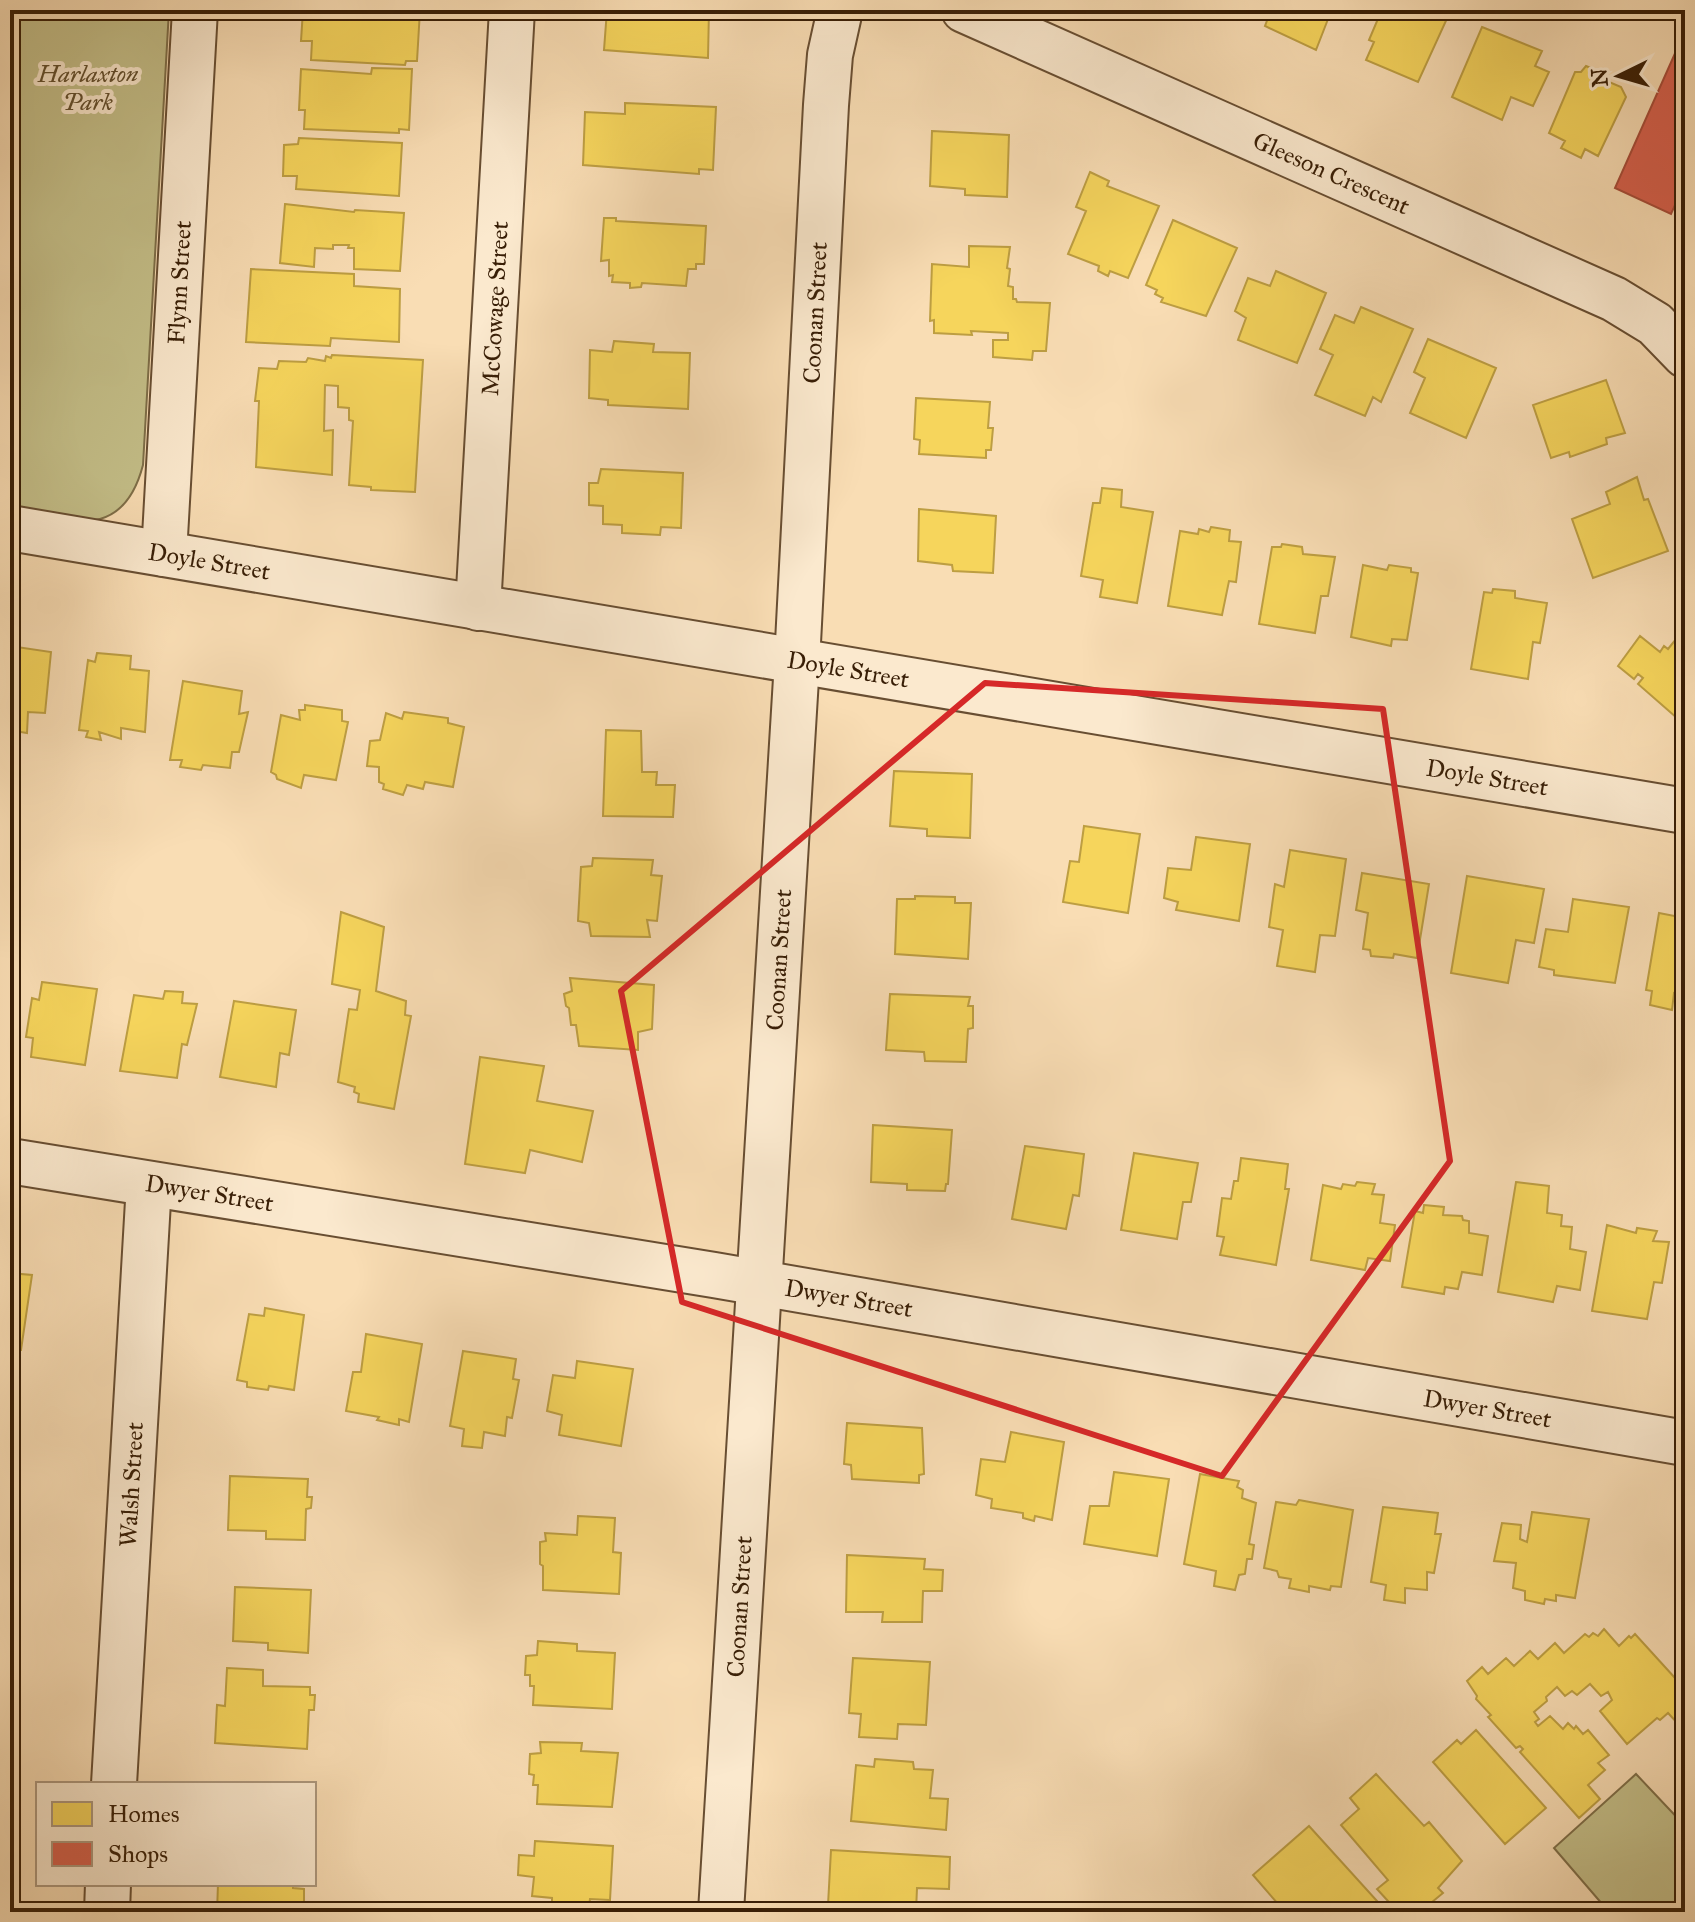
<svg xmlns="http://www.w3.org/2000/svg" width="1695" height="1922" viewBox="0 0 1695 1922" font-family="'IM FELL Great Primer',serif">
  <style>
    .green { fill: #c4bf89; stroke: #7e6e48; stroke-width: 2 }
    .homes { fill: #f6d55c; stroke: #bd9e42; stroke-width: 2 }
    .shops { fill: #d6604d; stroke: #a74c38; stroke-width: 2 }
    .lines { fill: none; stroke-linecap: round; stroke-linejoin: round }
    .minor-casing { stroke: #684e32; stroke-width: 48 }
    .minor { stroke: #fbe9ce; stroke-width: 44 }
    .marked { fill: none; stroke: #d62828; stroke-width: 6; stroke-linejoin: round }
    .labels { text-anchor: middle; dominant-baseline: central; stroke-width: 8; stroke-linejoin: round; paint-order: stroke }
    .park-label { font-size: 24px; font-style: italic; fill: #624e2d; stroke: #fbe9ce }
    .street-label { font-size: 24px; fill: #381e06; stroke: #fbe9ce }
  </style>
  <rect width="100%" height="100%" fill="#f9ddb4"/>
  <filter id="stains"><feTurbulence type="fractalNoise" baseFrequency=".0025" numOctaves="4"/><feColorMatrix values="0 0 0 0 .2 0 0 0 0 .09 0 0 0 0 .02 0 0 0 .5 -.17"/></filter>
  <radialGradient id="worn" r=".72"><stop offset=".6" stop-color="#630" stop-opacity="0"/><stop offset="1" stop-color="#630" stop-opacity=".3"/></radialGradient>
  <path class="green" d="M10,10H169L143,465C123,542 70,521 10,512Z
    M1636,1774L1685,1826V1912H1609L1554,1848Z"/>
  <path class="homes" d="M303,10H420L417,61H406L405,65L311,60L312,41H301Z
    M607,10H709L708,58L604,50Z
    M1271,10H1340L1337,17L1330,14L1316,50L1265,26Z
    M1389,10L1450,12L1418,82L1366,60L1374,42L1369,40L1380,14L1386,16Z
    M1482,27L1542,51L1535,66L1549,72L1533,106L1511,97L1502,120L1452,97Z
    M1586,66L1605,74L1602,79L1621,87L1626,97L1598,156L1585,149L1581,158L1561,148L1565,141L1549,133L1575,72H1581Z
    M372,68L412,69L409,130L399,129V133L304,129L305,110H299L301,69L371,74Z
    M625,103L716,107L713,170L699,169V174L583,165L585,112L625,114Z
    M932,131L1009,135L1007,197L965,195V189L930,186Z
    M299,138L402,143L399,196L296,189L297,176H283L284,145L298,144Z
    M1090,172L1109,181L1107,186L1159,206L1128,278L1110,271L1108,276L1098,271L1099,266L1068,254L1086,211L1076,207Z
    M285,204L354,212L355,210L404,213L400,271L354,269V248H348L349,245H333V249L315,248L314,267L280,263Z
    M604,218H616V221L706,226L704,264H696V269H688L686,286L642,283L641,287L630,288V283L612,282L613,275L609,276V260L601,261Z
    M1173,220L1237,248L1206,316L1161,302L1163,298L1155,294L1157,290L1146,285Z
    M969,246L1010,247L1007,268L1010,269L1008,286L1013,287V299H1016L1017,302L1050,303L1046,351H1033L1032,360L993,357V340H1008V333L971,331L972,335L934,333V320L930,321L932,264L969,267Z
    M251,269L354,274V286L400,289L399,342L331,338L330,346L246,342Z
    M1276,271L1326,293L1297,363L1238,340L1246,318L1235,311L1248,278L1270,286Z
    M1361,307L1413,329L1381,402L1373,397L1365,416L1315,395L1333,355L1320,349L1335,315L1354,323Z
    M1428,339L1496,368L1466,438L1410,413L1425,378L1414,372Z
    M614,341L654,344L653,352L690,353L688,409L608,405V400L589,398L590,350L612,352Z
    M332,355L423,360L415,492L371,490V487L349,485L353,421L349,420V408L338,407V386L325,385L324,431L333,430L332,475L256,467L259,401H255L259,368L277,369L279,361L306,362L308,358L325,361L326,356L331,358Z
    M1606,380L1625,433L1606,438L1607,444L1570,457L1569,452L1551,458L1533,405Z
    M916,398L990,402L988,428H993L991,450H986V458L919,454L920,440L914,439Z
    M601,469L683,473L681,528L661,527L660,535L622,533V525L603,524V506L589,505V483H598Z
    M1637,477L1644,500L1648,499L1668,551L1593,578L1572,519L1610,504L1606,492Z
    M1102,488L1122,490L1121,507L1153,512L1137,603L1100,597L1103,580L1081,576L1093,503H1100Z
    M919,509L996,516L993,573L953,571L952,565L918,561Z
    M1211,527L1230,530L1229,541L1241,542L1236,582L1229,581L1222,615L1168,606L1180,531L1198,534L1199,529L1209,532Z
    M1282,544L1302,547L1303,554L1335,557L1328,596H1321L1315,633L1259,624L1272,547H1281Z
    M1363,565L1387,570L1389,565L1411,568V572L1418,573L1407,640L1392,639L1391,646L1351,637Z
    M1493,589L1515,591V598L1547,603L1540,643L1533,642L1528,679L1471,669L1484,592L1492,593Z
    M1685,628V725L1638,684L1643,678L1638,674L1634,679L1618,666L1640,636L1660,652L1664,646L1668,649Z
    M10,646L51,652L45,713L28,712L27,733L15,731L13,736H10Z
    M97,653L131,656L130,669L149,671L145,732L121,728V739L99,732L101,740L86,737L88,731L79,730L88,660L95,662Z
    M183,681L242,691L239,714L248,712L239,752H232L230,768L203,765L201,770L180,767L182,760H170Z
    M305,705L342,710V721L348,722L336,780L304,775L301,788L277,779L276,775L271,772L281,715L300,720L299,710H305Z
    M404,712L448,718V723L464,727L453,787L425,782L423,789L407,785L403,795L383,789L384,784L379,782V767L367,766L370,741L380,740L386,713L402,719Z
    M606,730L641,731L642,772H657L656,785H675L673,817L603,816Z
    M894,771L972,774L970,838L927,836V829L890,826Z
    M1084,826L1140,834L1128,913L1063,902L1070,861L1079,862Z
    M1196,837L1250,844L1239,921L1176,910L1178,902L1164,898L1168,868L1191,870Z
    M1290,850L1346,859L1335,936L1320,935L1315,972L1277,966L1283,930L1269,927L1275,884L1284,887Z
    M593,858L653,860L651,875L662,876L657,921L647,920L650,937L591,936L589,923L578,921L581,867L592,866Z
    M1362,873L1429,884L1417,958L1394,954L1393,958L1371,956L1370,950L1363,949L1368,913L1356,910Z
    M1467,876L1544,889L1534,943L1516,940L1508,983L1451,973Z
    M915,896L955,897V903H971L968,959L895,954L897,899H915Z
    M1573,899L1629,907L1615,983L1554,975V970L1539,967L1546,929L1568,932Z
    M341,912L384,927L376,991L406,1001L405,1015L411,1016L394,1109L358,1102L359,1094L354,1092L355,1087L338,1082L349,1009L357,1010L360,990L332,984Z
    M1659,913L1685,918V996L1674,993L1672,1010L1650,1005L1652,991L1646,990Z
    M570,978L654,985L652,1029L638,1032V1050L579,1046L576,1025H571L569,1008L566,1006L564,994L572,991Z
    M42,982L97,989L85,1065L31,1057L33,1038L26,1037L32,998L39,1000Z
    M165,991L183,992L182,1003L197,1004L187,1045L182,1044L177,1078L120,1071L134,995L163,999Z
    M890,994L970,997L968,1006H973V1028L968,1029L966,1062L925,1061L924,1052L886,1050Z
    M234,1001L296,1010L289,1055L280,1053L276,1087L220,1077Z
    M480,1057L544,1066L537,1101L593,1111L582,1162L530,1150L525,1173L465,1164Z
    M873,1125L952,1130L948,1184H946L945,1191L907,1190V1184L871,1182Z
    M1025,1146L1084,1154L1079,1196L1073,1195L1066,1229L1012,1219Z
    M1134,1153L1198,1163L1191,1202H1183L1177,1239L1121,1230Z
    M1241,1158L1288,1164L1285,1189H1289L1276,1265L1220,1255L1224,1237L1217,1236L1222,1198L1231,1199L1234,1181H1238Z
    M1357,1182L1375,1184L1372,1194L1384,1195L1380,1223L1395,1225L1390,1261L1368,1258L1365,1270L1311,1260L1323,1185L1341,1189L1343,1184L1355,1186Z
    M1516,1182L1549,1186L1547,1213L1562,1215L1561,1226L1572,1227L1570,1249L1586,1252L1580,1290L1557,1286L1553,1302L1498,1292Z
    M1424,1205L1444,1207L1443,1215L1462,1216L1463,1220L1469,1221V1233L1488,1236L1482,1275L1462,1272L1458,1289L1445,1287L1444,1294L1402,1287L1415,1211L1423,1213Z
    M1607,1225L1636,1233L1637,1228L1657,1231L1653,1241L1669,1242L1662,1283L1654,1282L1647,1319L1592,1311Z
    M10,1254H14L10,1273L32,1275L21,1350H15L14,1354L10,1353Z
    M265,1308L304,1315L294,1390L269,1386L268,1390L247,1387V1382L237,1380L249,1314L264,1316Z
    M366,1334L422,1344L409,1422L399,1419V1425L377,1420L379,1417L346,1411L353,1372H361Z
    M463,1351L516,1359L513,1379L519,1380L512,1418L507,1417L505,1436L484,1432L482,1448L462,1446L464,1429L450,1426Z
    M577,1361L633,1369L621,1446L559,1435L562,1415L547,1411L553,1375L575,1378Z
    M847,1423L922,1428L924,1474L919,1475V1483L852,1479L851,1465L844,1464Z
    M1011,1432L1064,1442L1052,1520L1035,1516L1034,1521L1023,1518V1513L991,1508L992,1499L976,1495L981,1459L1005,1462Z
    M1114,1472L1169,1479L1157,1556L1084,1544L1090,1506H1109Z
    M1200,1474L1239,1481L1237,1487L1243,1490L1242,1498L1256,1503L1249,1544L1254,1545L1252,1559H1247L1245,1574L1239,1575L1235,1590L1214,1586L1216,1571L1184,1564Z
    M230,1476L308,1479L307,1497H312L311,1508L306,1509L305,1540L266,1539V1531L228,1530Z
    M1299,1500L1353,1510L1341,1587L1331,1586L1330,1590L1309,1586V1592L1289,1588L1291,1579L1279,1577L1277,1571L1264,1568L1276,1502L1296,1505Z
    M1383,1507L1438,1513L1435,1534H1441L1434,1573L1427,1572V1590L1405,1588V1603L1384,1600L1386,1585L1371,1582Z
    M1532,1512L1589,1519L1575,1598L1556,1595V1601L1545,1599L1544,1604L1525,1600V1591L1513,1588L1516,1563L1494,1561L1502,1523L1521,1525L1520,1539L1527,1542Z
    M578,1516L615,1518L613,1552L621,1553L619,1594L543,1590V1566L540,1564V1542L546,1541L545,1533L577,1535Z
    M847,1555L925,1559L924,1569L943,1570L942,1591H923L922,1622H882L883,1612H846Z
    M235,1587L311,1590L308,1653L268,1650V1643L233,1641Z
    M10,1591H14L13,1646H10Z
    M1604,1629L1619,1646L1629,1636L1631,1638L1635,1634L1685,1689V1723L1681,1727L1668,1713L1660,1720L1657,1718L1627,1744L1600,1711L1612,1700L1608,1692L1601,1696L1590,1684L1577,1695L1572,1691L1565,1696L1557,1687L1546,1697L1547,1701L1534,1712L1539,1719L1535,1722L1538,1726L1550,1716L1563,1729L1568,1723L1574,1729L1576,1726L1583,1734L1588,1730L1609,1755L1598,1763L1605,1770L1588,1785L1600,1799L1579,1818L1520,1752L1523,1749L1520,1746L1516,1748L1488,1717L1491,1715L1476,1699L1477,1696L1467,1681L1482,1667L1488,1674L1506,1658L1514,1666L1530,1651L1538,1659L1555,1643L1564,1653L1585,1634L1589,1637L1593,1633L1598,1636Z
    M538,1641L577,1644V1651L615,1653L612,1709L533,1705L534,1686H530V1675H525L526,1656L537,1655Z
    M853,1658L930,1662L926,1725L898,1724L897,1739L859,1737L861,1714L849,1713Z
    M227,1668L263,1670V1686L310,1687V1695H315L314,1710H309L307,1749L215,1743L217,1705L225,1706Z
    M1476,1730L1546,1808L1505,1844L1433,1762L1457,1740L1461,1744Z
    M540,1742L582,1743L581,1751L618,1753L612,1807L537,1804L538,1785H533L534,1775L529,1774L530,1754L541,1753Z
    M875,1759L913,1762L914,1769L933,1770L930,1798L948,1799L946,1830L851,1821L856,1765L874,1767Z
    M1376,1774L1424,1826L1429,1822L1462,1861L1438,1888L1443,1893L1420,1912H1398L1377,1889L1388,1880L1341,1825L1359,1809L1350,1798Z
    M1309,1826L1387,1912H1285L1253,1875Z
    M535,1841L613,1846L610,1900L590,1899L589,1906L552,1904V1898L532,1896L534,1877L518,1875L519,1855L534,1856Z
    M831,1850L950,1857L949,1889L917,1888L916,1912H874V1909L828,1905Z
    M218,1884H293V1888L304,1889V1906L298,1907V1912H217Z"/>
  <path class="shops" d="M1685,31V183L1671,214L1615,188Z"/>
  <g class="lines">
    <g class="minor-casing">
      <g id="minor">
        <path id="s1" d="M964,10L1614,299L1655,324L1685,355"/>
        <path id="s2" d="M10,528L1685,811"/>
        <path id="s3" d="M164,554L195,10"/>
        <path id="s4" d="M478,608L512,10"/>
        <path id="s5" d="M10,1161L714,1275L1685,1443"/>
        <path id="s6" d="M114,1784L149,1184"/>
        <path d="M107,1912L108,1884"/>
        <path id="s7" d="M721,1912L797,662L826,105L830,55L840,10"/>
      </g>
    </g>
    <use href="#minor" class="minor"/>
  </g>
  <path class="marked" d="M985,683L1383,709L1450,1161L1222,1476L682,1302L621,991Z"/>
  <g class="labels">
    <g class="park-label">
      <text x="88" y="74">Harlaxton<tspan x="88" dy="28">Park</tspan></text>
    </g>
    <g class="street-label">
      <text stroke="none"><textPath href="#s1" startOffset="402">Gleeson Crescent</textPath></text>
      <text stroke="none"><textPath href="#s3" startOffset="272">Flynn Street</textPath></text>
      <text stroke="none"><textPath href="#s4" startOffset="300">McCowage Street</textPath></text>
      <text stroke="none"><textPath href="#s7" startOffset="1602">Coonan Street</textPath></text>
      <text stroke="none"><textPath href="#s2" startOffset="202">Doyle Street</textPath></text>
      <text stroke="none"><textPath href="#s2" startOffset="850">Doyle Street</textPath></text>
      <text stroke="none"><textPath href="#s2" startOffset="1498">Doyle Street</textPath></text>
      <text stroke="none"><textPath href="#s7" startOffset="954">Coonan Street</textPath></text>
      <text stroke="none"><textPath href="#s5" startOffset="202">Dwyer Street</textPath></text>
      <text stroke="none"><textPath href="#s5" startOffset="850">Dwyer Street</textPath></text>
      <text stroke="none"><textPath href="#s5" startOffset="1498">Dwyer Street</textPath></text>
      <text stroke="none"><textPath href="#s6" startOffset="300">Walsh Street</textPath></text>
      <text stroke="none"><textPath href="#s7" startOffset="306">Coonan Street</textPath></text>
    </g>
  </g>
  <rect width="1695" height="1922" fill="none" stroke="#f9ddb4" stroke-width="40"/>
  <rect x="12" y="12" width="1671" height="1898" fill="none" stroke="#381e06" stroke-width="4"/>
  <rect x="20" y="20" width="1655" height="1882" fill="none" stroke="#381e06" stroke-width="2"/>
  <rect x="36" y="1782" width="280" height="104" fill="#fbe9ce" stroke="#ad987e" stroke-width="2"/>
  <rect x="52" y="1802" width="40" height="24" fill="#f6d55c" stroke="#ad987e" stroke-width="2"/>
  <text x="108" y="1822" font-size="24" fill="#381e06">Homes</text>
  <rect x="52" y="1842" width="40" height="24" fill="#d6604d" stroke="#ad987e" stroke-width="2"/>
  <text x="108" y="1862" font-size="24" fill="#381e06">Shops</text>
  <g transform="translate(1619 76) rotate(265)" stroke="#fbe9ce" stroke-width="6" paint-order="stroke">
  <path d="M0-6L14 30L0 20L-14 30Z" fill="#381e06"/>
  <text y="-12" font-size="22" font-weight="bold" text-anchor="middle" fill="#381e06">N</text>
  </g>
  <rect width="100%" height="100%" filter="url(#stains)"/>
  <rect width="100%" height="100%" fill="url(#worn)"/>
</svg>
